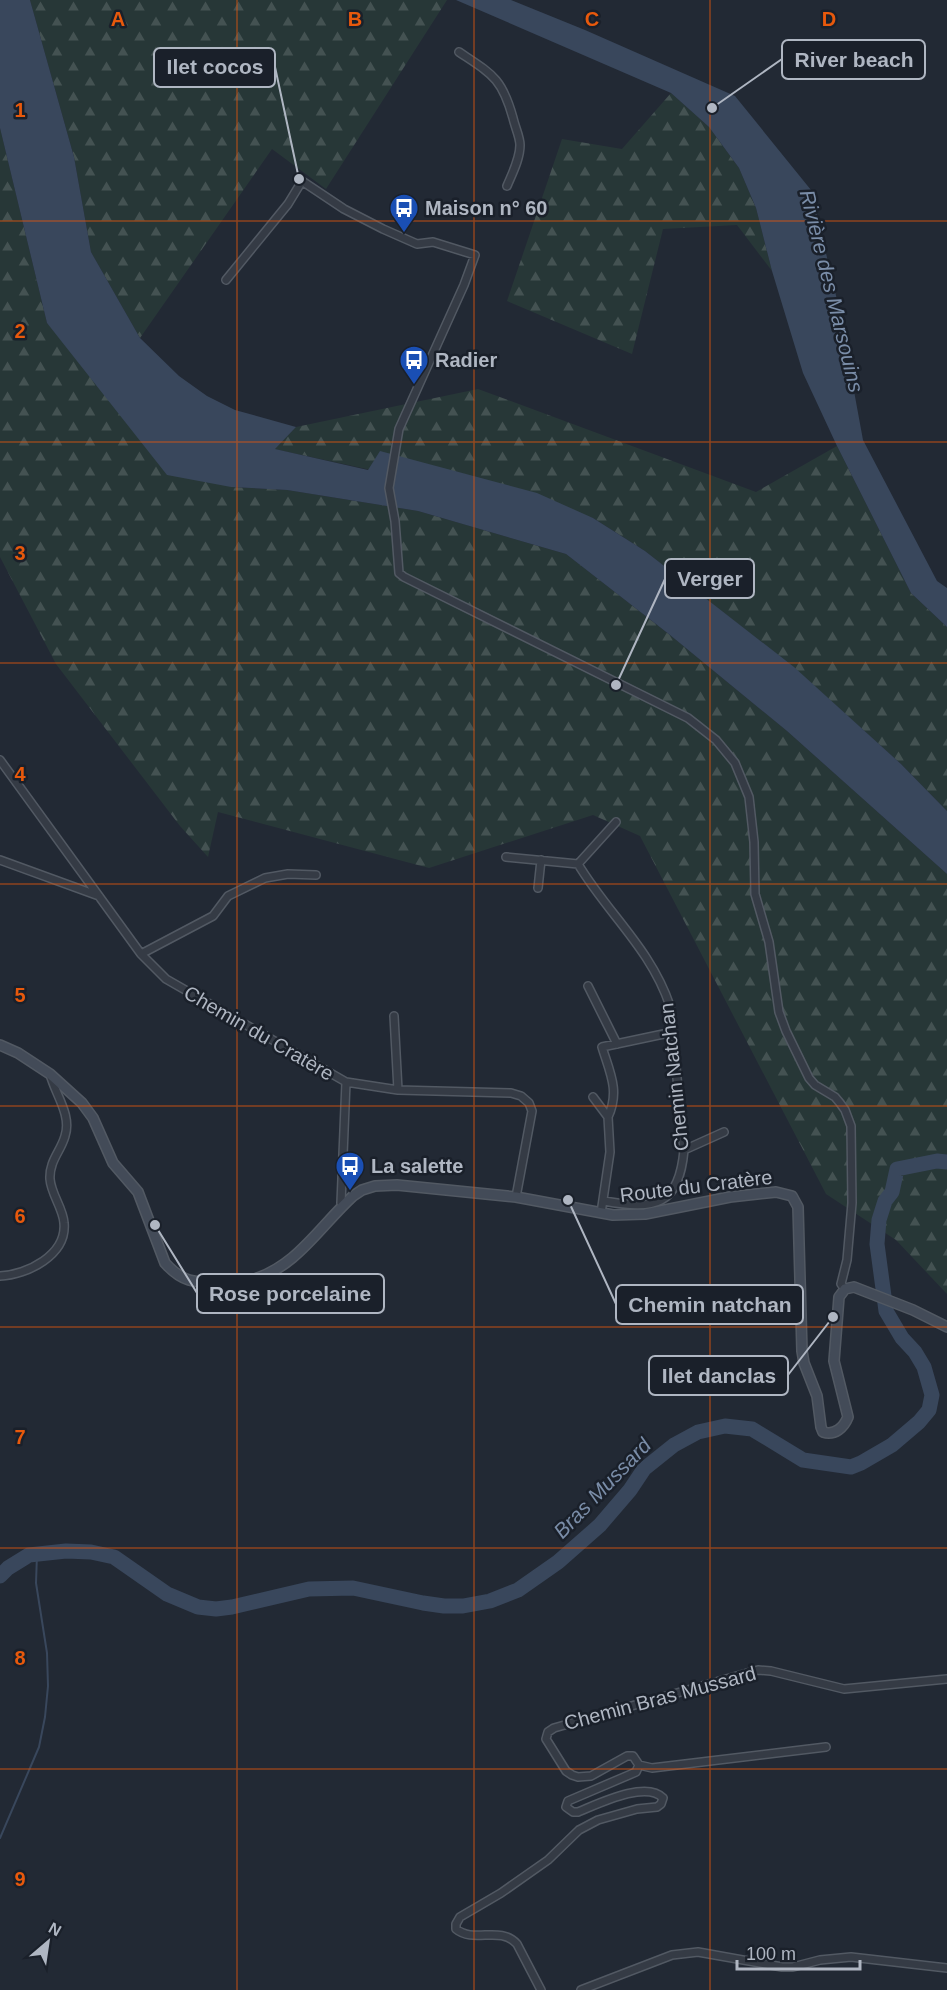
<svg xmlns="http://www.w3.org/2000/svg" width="947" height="1990" viewBox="0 0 947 1990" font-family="Arial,sans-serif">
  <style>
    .forest { fill: url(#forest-firs) }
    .water { fill: #39475c }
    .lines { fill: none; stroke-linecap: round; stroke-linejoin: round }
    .stream { stroke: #39475c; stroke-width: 2 }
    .river { stroke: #39475c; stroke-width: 15 }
    .street-casing { stroke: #525963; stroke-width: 10 }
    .secondary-casing { stroke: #525963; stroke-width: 12 }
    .street { stroke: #353b45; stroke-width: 7 }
    .secondary { stroke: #434b58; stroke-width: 9 }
    .grid { fill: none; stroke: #e8590c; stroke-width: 1.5; stroke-opacity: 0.55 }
    .labels { text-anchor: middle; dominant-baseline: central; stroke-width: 5; stroke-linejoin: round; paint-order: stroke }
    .poi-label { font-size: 20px; font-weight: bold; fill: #afb6c2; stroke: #1a202a; text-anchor: start }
    .street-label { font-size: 20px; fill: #afb6c2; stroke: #1a202a }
    .water-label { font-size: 21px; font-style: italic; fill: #7a8da8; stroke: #1a202a }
    .grid-label { font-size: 20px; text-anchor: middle; font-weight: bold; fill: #e8590c; stroke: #1a202a; stroke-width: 5; stroke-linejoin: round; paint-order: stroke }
    .leader { fill: none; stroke: #afb6c2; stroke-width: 2 }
    .callout-dot { fill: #afb6c2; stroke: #1a202a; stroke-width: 2 }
    .callout { fill: #1a202a; stroke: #afb6c2; stroke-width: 2 }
    .callout-label { font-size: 21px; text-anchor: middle; font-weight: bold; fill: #afb6c2 }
  </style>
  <defs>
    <pattern id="forest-firs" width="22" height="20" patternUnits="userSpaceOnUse" patternTransform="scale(1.5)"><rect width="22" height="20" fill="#273737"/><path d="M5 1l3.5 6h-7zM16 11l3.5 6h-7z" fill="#445252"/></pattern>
  </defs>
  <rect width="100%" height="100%" fill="#222934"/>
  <path class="forest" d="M30,0H447L326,189L272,149L140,338L91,252L74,157Z
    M671,93L709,127L739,168L756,208L772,271L737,225L663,229L632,354L507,301L562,139L622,149Z
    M0,128L47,323L231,487L287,490L418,511L566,554L670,635L787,731L947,874V1294L896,1240L826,1194L640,836L593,815L429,868L218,812L208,857L180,826L56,664L0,557Z
    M478,389L756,492L837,446L911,593L947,627V811L901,764L793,667L645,551L593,518L274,449L296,427Z"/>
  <path class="water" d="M0,0H30L74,157L91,252L140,338L179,376L207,396L235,410L296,427L275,449L368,470L380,451L537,493L593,518L645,551L794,667L901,764L947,811V874L787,731L670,635L566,554L418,511L287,490L231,487L167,475L47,323L0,128Z
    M456,0H511L585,30L735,96L811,190L838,304L863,440L937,581L947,588V627L911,593L837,446L803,373L772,271L756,208L739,168L709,127L671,93Z"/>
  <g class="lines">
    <path class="stream" d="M0,1838L39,1747L45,1717L48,1686L47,1653L36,1583L37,1554"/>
    <path class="river" d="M0,1576L8,1568L29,1555L66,1551L91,1552L114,1557L167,1594L198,1607L216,1609L232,1607L309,1589L353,1588L423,1603L444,1606H463L490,1601L518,1590L558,1562L600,1525L630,1490L644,1469L674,1445L698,1432L725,1426L752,1429L803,1460L851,1467L861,1463L892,1445L919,1422L929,1410L932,1395L924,1367L915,1352L902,1338L886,1311L877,1244L879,1220L885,1201L892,1192L897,1169L937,1161L947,1162"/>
    <g class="street-casing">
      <path id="street" d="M459,52C492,74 502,78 513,118C515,127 520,137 520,145C520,159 512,174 507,186
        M226,280L288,204L302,181L344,209L383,229L417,244L433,242L475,255L464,285L399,429L389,488L395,521L399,573L404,577L688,718L716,740L735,763L749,797L754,842L755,894L769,942L779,1012L786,1031L809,1078L815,1085L835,1097L840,1103L845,1110L851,1126L852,1203L847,1260L841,1284L845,1289
        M0,760L141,954L166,979L346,1082L398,1090L511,1093L521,1096L529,1103L532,1111L516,1197
        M506,857L578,864
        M0,860L99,896
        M538,888L541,860
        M141,954L213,916L228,896L265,878L288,874L316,875
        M588,986L617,1044
        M394,1016L398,1090
        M593,1097L608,1117L610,1152L601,1213
        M608,1117C620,1091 610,1073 602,1047L673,1032
        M684,1150L724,1132
        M604,1201C654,1210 679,1207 684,1150L670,1006C651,949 608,914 578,864L616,822
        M343,1206L341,1203L346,1082
        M0,1276C27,1275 67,1255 64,1223C63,1208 51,1194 50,1179C49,1161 61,1151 65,1136C72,1115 55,1094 50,1074
        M826,1747L652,1768L639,1765L633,1756H627L591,1776L578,1777L572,1775L566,1771L546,1739L548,1732L554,1728L758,1670L771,1671L844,1689L947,1679
        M541,1990L517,1944C500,1925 474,1944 456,1929V1924L460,1917L501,1893L548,1860L579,1830L598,1820L637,1809L657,1807L661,1804L663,1798C646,1780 598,1804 578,1812H573L566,1807L568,1801L636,1772L639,1765
        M581,1990L672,1955L698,1952L782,1967H793L820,1960L851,1957L947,1968"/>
    </g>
    <g class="secondary-casing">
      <path id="secondary" d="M0,1045L18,1053L50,1074L82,1103L93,1118L113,1163L138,1192L165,1263C182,1282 194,1283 219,1282C229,1281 241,1282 251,1280C296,1268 320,1226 353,1196L362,1190L375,1186L397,1185L516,1197L613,1215L645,1214L730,1197L757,1194L776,1192L792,1196L798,1207L802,1351L804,1363L817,1396L821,1427L823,1432C835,1436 844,1427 848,1417L834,1361L839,1297L845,1289L854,1287L913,1310L947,1327"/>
    </g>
    <use href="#street" class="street"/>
    <use href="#secondary" class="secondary"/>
  </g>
  <path class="grid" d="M237,0V1990M474,0V1990M710,0V1990M0,221H947M0,442H947M0,663H947M0,884H947M0,1106H947M0,1327H947M0,1548H947M0,1769H947"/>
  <defs>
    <g id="bus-pin" transform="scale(1.5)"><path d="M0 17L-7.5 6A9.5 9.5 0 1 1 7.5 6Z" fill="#1a4fb4" stroke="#1a202a"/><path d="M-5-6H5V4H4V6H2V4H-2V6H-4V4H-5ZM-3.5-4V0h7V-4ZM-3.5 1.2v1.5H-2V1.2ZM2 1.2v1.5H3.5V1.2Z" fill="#fff"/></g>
  </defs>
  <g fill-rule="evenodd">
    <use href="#bus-pin" x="404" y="208"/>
    <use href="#bus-pin" x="414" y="360"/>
    <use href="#bus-pin" x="350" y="1166"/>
  </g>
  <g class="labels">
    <g class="poi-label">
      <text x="425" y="208">Maison n° 60</text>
      <text x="435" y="360">Radier</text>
      <text x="371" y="1166">La salette</text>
    </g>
    <g class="street-label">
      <text transform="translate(259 1033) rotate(30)">Chemin du Cratère</text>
      <text transform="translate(674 1077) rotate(-96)">Chemin Natchan</text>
      <text transform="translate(696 1186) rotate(-7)">Route du Cratère</text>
      <text transform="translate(660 1698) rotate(-15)">Chemin Bras Mussard</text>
    </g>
    <g class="water-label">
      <text transform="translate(832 291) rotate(76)">Rivière des Marsouins</text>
      <text transform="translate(602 1488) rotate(-46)">Bras Mussard</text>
    </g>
  </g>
  <g class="grid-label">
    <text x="118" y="26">A</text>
    <text x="355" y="26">B</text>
    <text x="592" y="26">C</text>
    <text x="829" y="26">D</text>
    <text x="20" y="117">1</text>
    <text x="20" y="338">2</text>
    <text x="20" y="560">3</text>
    <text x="20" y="781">4</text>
    <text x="20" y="1002">5</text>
    <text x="20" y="1223">6</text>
    <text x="20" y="1444">7</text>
    <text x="20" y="1665">8</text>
    <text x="20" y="1886">9</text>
  </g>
  <path class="leader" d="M712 108L782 59M299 179L275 67M616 685L665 579M155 1225L197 1293M568 1200L616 1304M833 1317L788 1375"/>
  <g class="callout-dot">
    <circle cx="712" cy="108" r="6"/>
    <circle cx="299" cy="179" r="6"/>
    <circle cx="616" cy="685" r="6"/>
    <circle cx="155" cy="1225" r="6"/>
    <circle cx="568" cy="1200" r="6"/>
    <circle cx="833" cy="1317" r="6"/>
  </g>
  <g class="callout">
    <rect x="782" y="40" width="143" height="39" rx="6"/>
    <rect x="154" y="48" width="121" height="39" rx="6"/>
    <rect x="665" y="559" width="89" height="39" rx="6"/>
    <rect x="197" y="1274" width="187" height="39" rx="6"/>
    <rect x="616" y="1285" width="187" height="39" rx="6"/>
    <rect x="649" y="1356" width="139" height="39" rx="6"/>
  </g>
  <g class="callout-label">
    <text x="854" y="67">River beach</text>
    <text x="215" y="74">Ilet cocos</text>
    <text x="710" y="586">Verger</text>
    <text x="290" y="1301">Rose porcelaine</text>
    <text x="710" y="1312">Chemin natchan</text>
    <text x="719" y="1383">Ilet danclas</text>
  </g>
  <g transform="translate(48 1942) rotate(29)" stroke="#1a202a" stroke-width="4.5" paint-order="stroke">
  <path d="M0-4.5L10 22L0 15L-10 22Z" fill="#afb6c2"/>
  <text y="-9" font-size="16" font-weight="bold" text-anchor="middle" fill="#afb6c2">N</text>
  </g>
  <path d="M737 1960v9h123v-9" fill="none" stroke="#afb6c2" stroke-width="3"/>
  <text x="746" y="1960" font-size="18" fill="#afb6c2" stroke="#1a202a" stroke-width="4.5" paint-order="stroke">100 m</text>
</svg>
